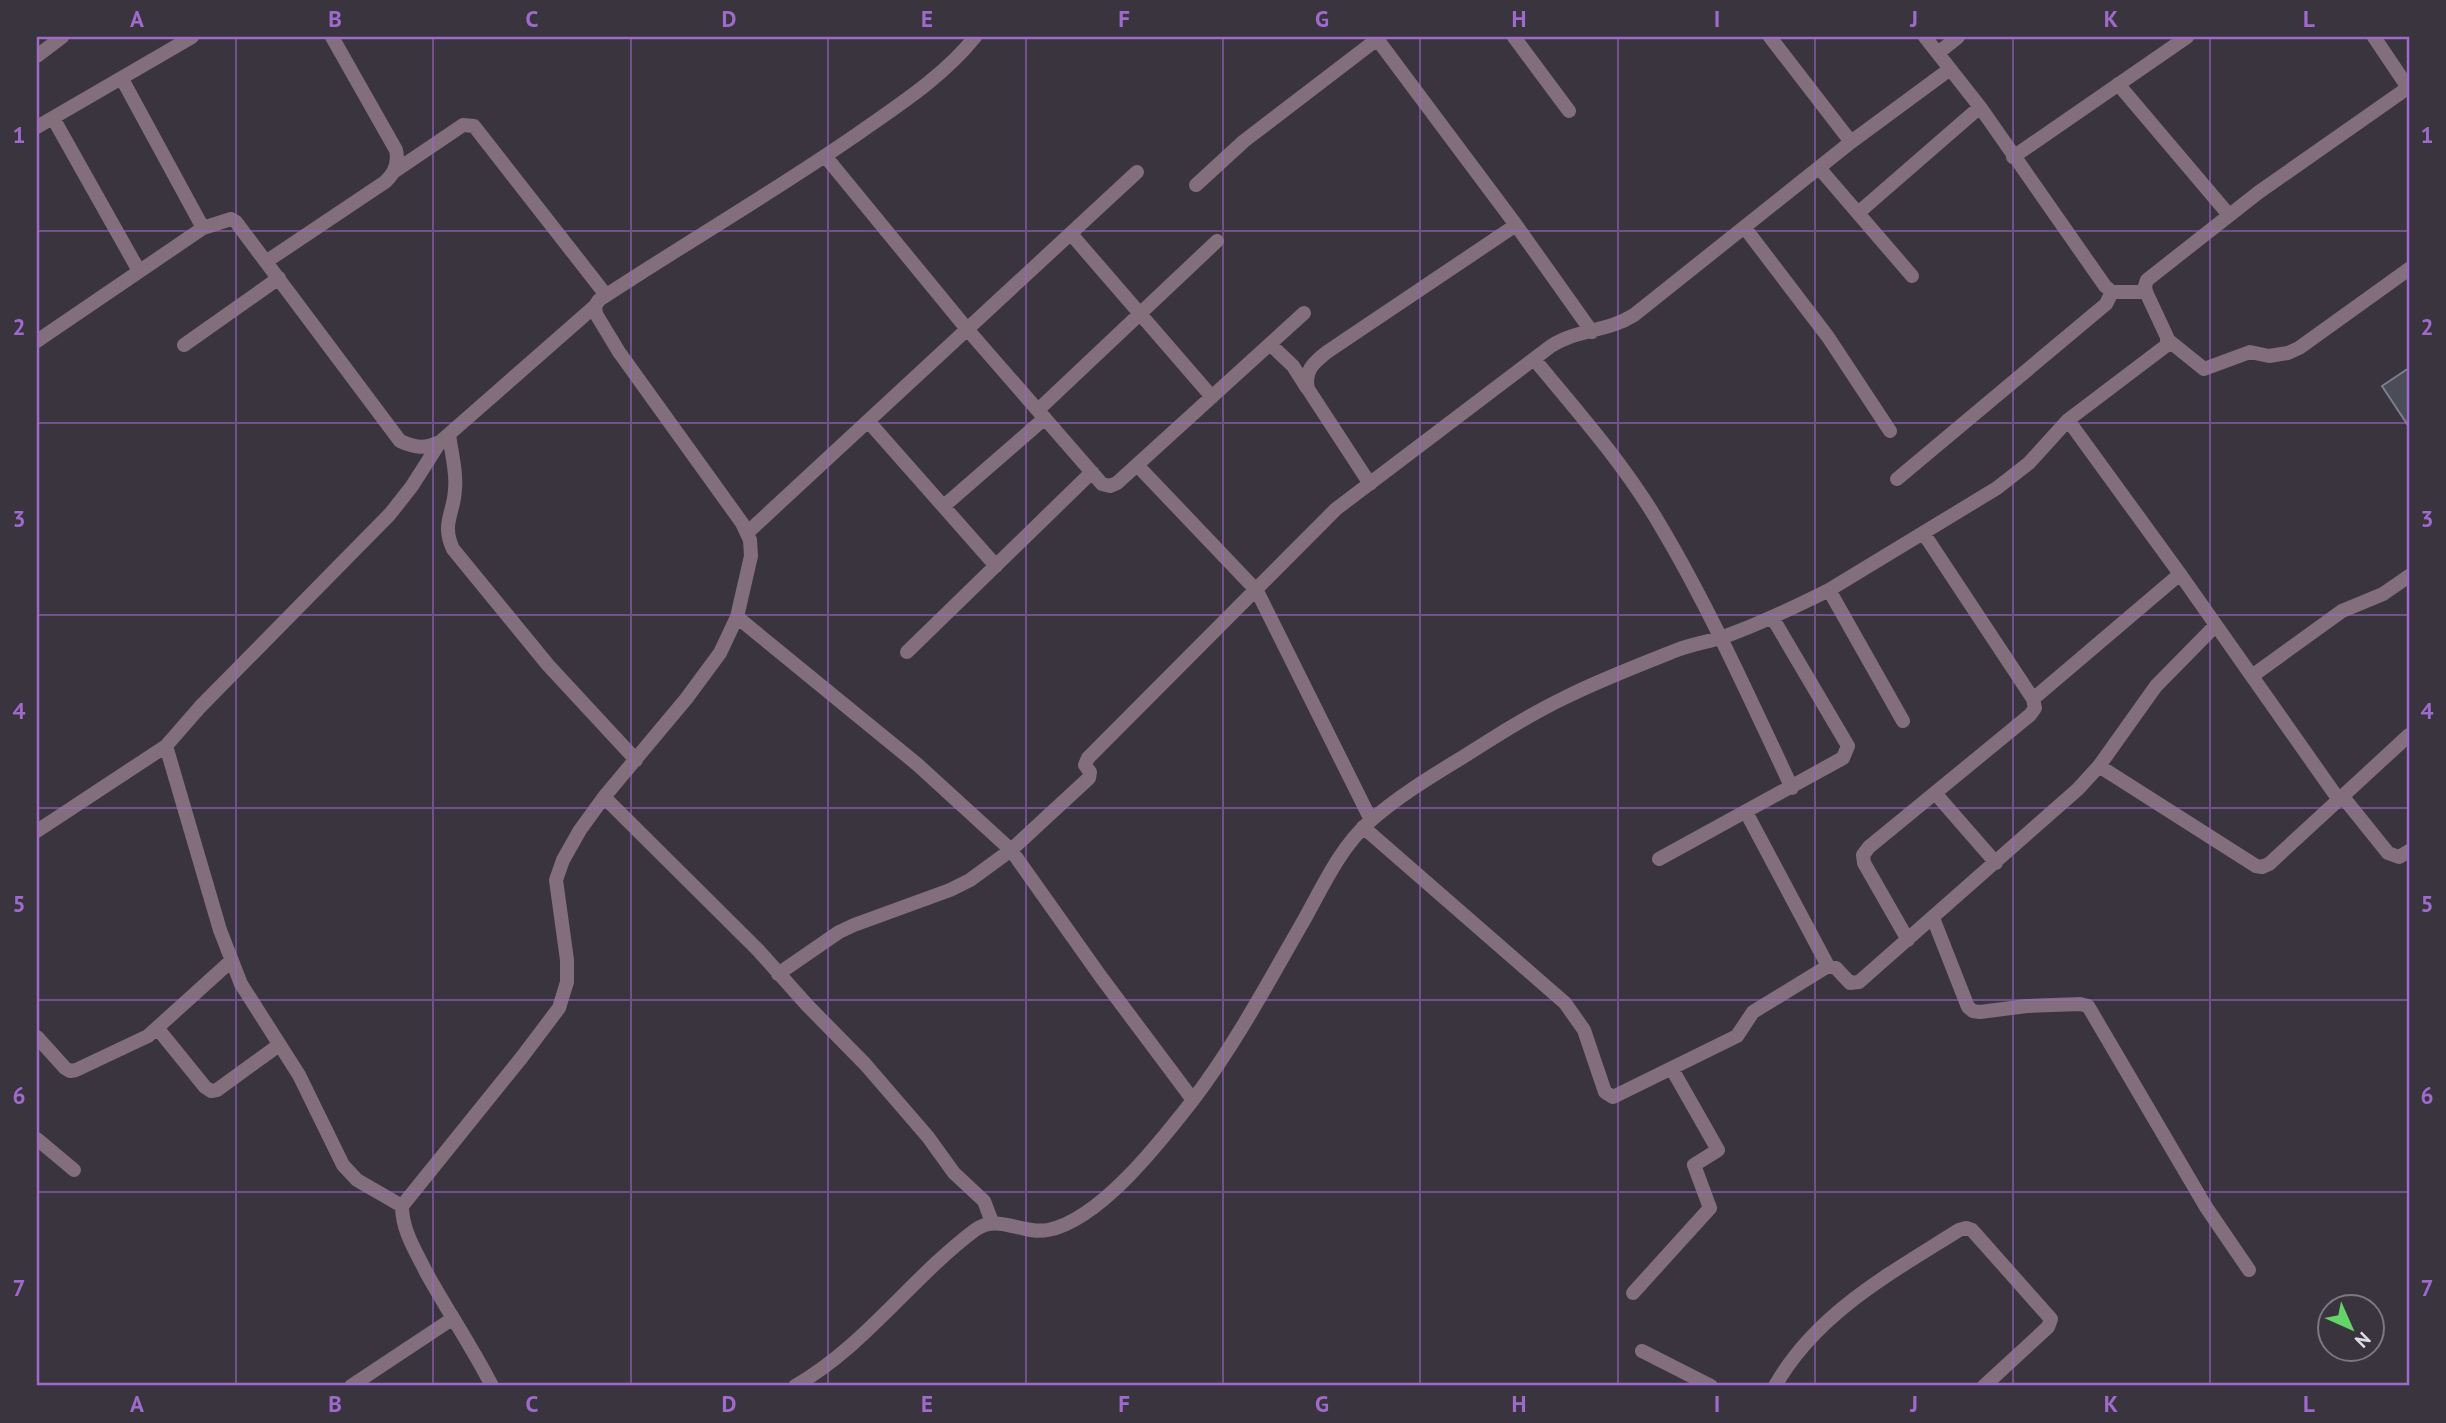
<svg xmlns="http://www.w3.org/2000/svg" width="2446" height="1423" viewBox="0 0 2446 1423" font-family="'PT Sans',sans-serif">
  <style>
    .building { fill: #4a4d58; stroke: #7b7e8b; stroke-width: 2 }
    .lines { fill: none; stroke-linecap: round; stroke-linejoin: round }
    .minor { stroke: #826f7b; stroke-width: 14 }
    .grid { fill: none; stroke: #9e6acc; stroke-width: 2; stroke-opacity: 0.55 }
    .neatline { fill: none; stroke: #9e6acc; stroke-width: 2.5 }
    .grid-label { font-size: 23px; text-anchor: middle; font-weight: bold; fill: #9e6acc }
  </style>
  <rect width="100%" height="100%" fill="#3a343f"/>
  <path class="building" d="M2409,368V427L2382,386Z"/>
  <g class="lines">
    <path class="minor" d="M1514,37L1569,111
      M1770,37L1851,142
      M1925,37L1980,107L2105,286L2112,292H2146
      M2374,37L2409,89
      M1377,39L1516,225L1592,332
      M1938,53L1958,37
      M37,56L62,37
      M122,79L203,228
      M2118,84L2229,215
      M53,118L139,271
      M37,127L192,37
      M825,156L967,329L1102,484L1110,486L1117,483L1304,313
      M2013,157L2187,37
      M1820,169L1912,276
      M395,171L463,125L474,126L606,295
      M1196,185L1244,141L1380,37
      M1858,213L1980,107
      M1745,228L1828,337L1890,431
      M1071,234L1212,397
      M267,261L385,182C395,173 399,163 396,150L332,37
      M2168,340L2204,369L2250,352L2269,356L2288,353L2299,348L2409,269
      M37,341L203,228L231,219L236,222L400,441C416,448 424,449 440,442L595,306
      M1270,344L1293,366L1307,388
      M184,345L279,278
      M1534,359C1578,412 1625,465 1660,525C1710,609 1750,699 1792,788
      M1038,410L1217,241
      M2068,420L2180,574L2339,800
      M868,421L996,566
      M449,434C451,452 457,471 455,489C454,514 441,523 453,549L548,665L636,760
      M1137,465L1257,591L1371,820
      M1897,479L2106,304L2112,292
      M1370,484L1308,389C1304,371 1313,363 1327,352L1516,225
      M945,505L1045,418
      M747,533L1137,172
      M1829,590L1903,721
      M737,617L918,765L1011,850L1101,977L1193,1100
      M907,652L1092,472
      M2252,676L2342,611L2383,594L2409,576
      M2033,699L2180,574
      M166,746L220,930L241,984L299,1075L343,1165L357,1180L402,1206
      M2099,766L2256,866L2262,867L2269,864L2409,735
      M1935,793L1996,863
      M604,797L758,950L807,1005L865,1064L928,1137L954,1173L984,1201L992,1222
      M2343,797L2388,853L2399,857L2409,851
      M1746,812L1828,966
      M1363,827L1565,1003L1584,1030L1605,1092L1613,1097L1737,1036L1753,1012L1828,966L1836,968L1850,983L1859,982L2078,789L2099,766L2156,686L2216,625
      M37,831L166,746L200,707L390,514L412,486L440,442
      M1659,859L1843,758L1848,746L1772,617
      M1933,918L1968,1007L1973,1011L1980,1012L2027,1006L2080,1004L2088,1006L2206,1207L2249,1270
      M1908,940L1864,863L1863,855L1869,847L2030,715L2035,708L2033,699L1924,534
      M778,974L839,932L854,925L950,890L970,880L1011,850L1089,778L1090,772L1085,765L1088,758L1336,509L1551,346C1577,329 1607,332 1634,315L1851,142L1950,69
      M158,1029L205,1087L211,1091L217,1090L279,1045
      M37,1037L65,1068L70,1071L76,1070L148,1036L231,961
      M37,1139L74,1170
      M1633,1293L1710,1208L1694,1165L1718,1150L1672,1069
      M1642,1351L1711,1386
      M351,1386L452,1319
      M492,1386C472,1347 447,1310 426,1272C415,1250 402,1230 402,1206L522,1057L559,1008L567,982V960L556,880L563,860L580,830L604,797L686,699L720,653L737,617L751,556L750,540L742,523L619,352L596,314L595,306L599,300C684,244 772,193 856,135C897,106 943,77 975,37
      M795,1386C865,1346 911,1278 975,1230C998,1213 1022,1235 1048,1230C1100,1220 1161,1141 1193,1100C1236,1043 1269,981 1304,920C1322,888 1340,848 1368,823C1397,797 1430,777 1463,757C1496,736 1529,715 1564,698C1600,680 1639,665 1677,650C1692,644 1708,642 1723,637C1760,624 1795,607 1829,590L1997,488L2029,463L2068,420L2167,345V337L2146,292L2145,286L2147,280L2259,192L2409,87
      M1775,1386C1816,1313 1891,1273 1959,1230L1966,1228L1972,1230L2051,1319L2048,1327L1984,1386"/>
  </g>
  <path class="grid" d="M236,37V1386M433,37V1386M631,37V1386M828,37V1386M1026,37V1386M1223,37V1386M1420,37V1386M1618,37V1386M1815,37V1386M2013,37V1386M2210,37V1386M37,231H2409M37,423H2409M37,615H2409M37,808H2409M37,1000H2409M37,1192H2409"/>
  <rect width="2446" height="1423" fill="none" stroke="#3a343f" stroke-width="77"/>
  <g transform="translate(2351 1328) rotate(135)"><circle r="33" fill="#3a343f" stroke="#7c7781" stroke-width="2"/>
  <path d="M0-5L12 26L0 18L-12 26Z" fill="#64d468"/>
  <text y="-10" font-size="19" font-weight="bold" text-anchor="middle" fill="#dfdce3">N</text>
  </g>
  <rect x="38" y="38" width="2370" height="1346" class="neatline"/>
  <g class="grid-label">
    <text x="137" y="27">A</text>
    <text x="335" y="27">B</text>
    <text x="532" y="27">C</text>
    <text x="729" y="27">D</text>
    <text x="927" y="27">E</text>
    <text x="1124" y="27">F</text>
    <text x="1322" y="27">G</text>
    <text x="1519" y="27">H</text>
    <text x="1717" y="27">I</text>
    <text x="1914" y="27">J</text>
    <text x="2111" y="27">K</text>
    <text x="2309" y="27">L</text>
    <text x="19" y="143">1</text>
    <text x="2427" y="143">1</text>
    <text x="19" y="335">2</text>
    <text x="2427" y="335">2</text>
    <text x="19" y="527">3</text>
    <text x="2427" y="527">3</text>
    <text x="19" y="719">4</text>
    <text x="2427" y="719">4</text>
    <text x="19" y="912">5</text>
    <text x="2427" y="912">5</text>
    <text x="19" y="1104">6</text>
    <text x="2427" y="1104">6</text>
    <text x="19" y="1296">7</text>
    <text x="2427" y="1296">7</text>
    <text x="137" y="1412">A</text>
    <text x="335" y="1412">B</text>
    <text x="532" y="1412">C</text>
    <text x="729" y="1412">D</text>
    <text x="927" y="1412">E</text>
    <text x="1124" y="1412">F</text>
    <text x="1322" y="1412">G</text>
    <text x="1519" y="1412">H</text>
    <text x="1717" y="1412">I</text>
    <text x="1914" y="1412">J</text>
    <text x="2111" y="1412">K</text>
    <text x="2309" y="1412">L</text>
  </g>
</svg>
